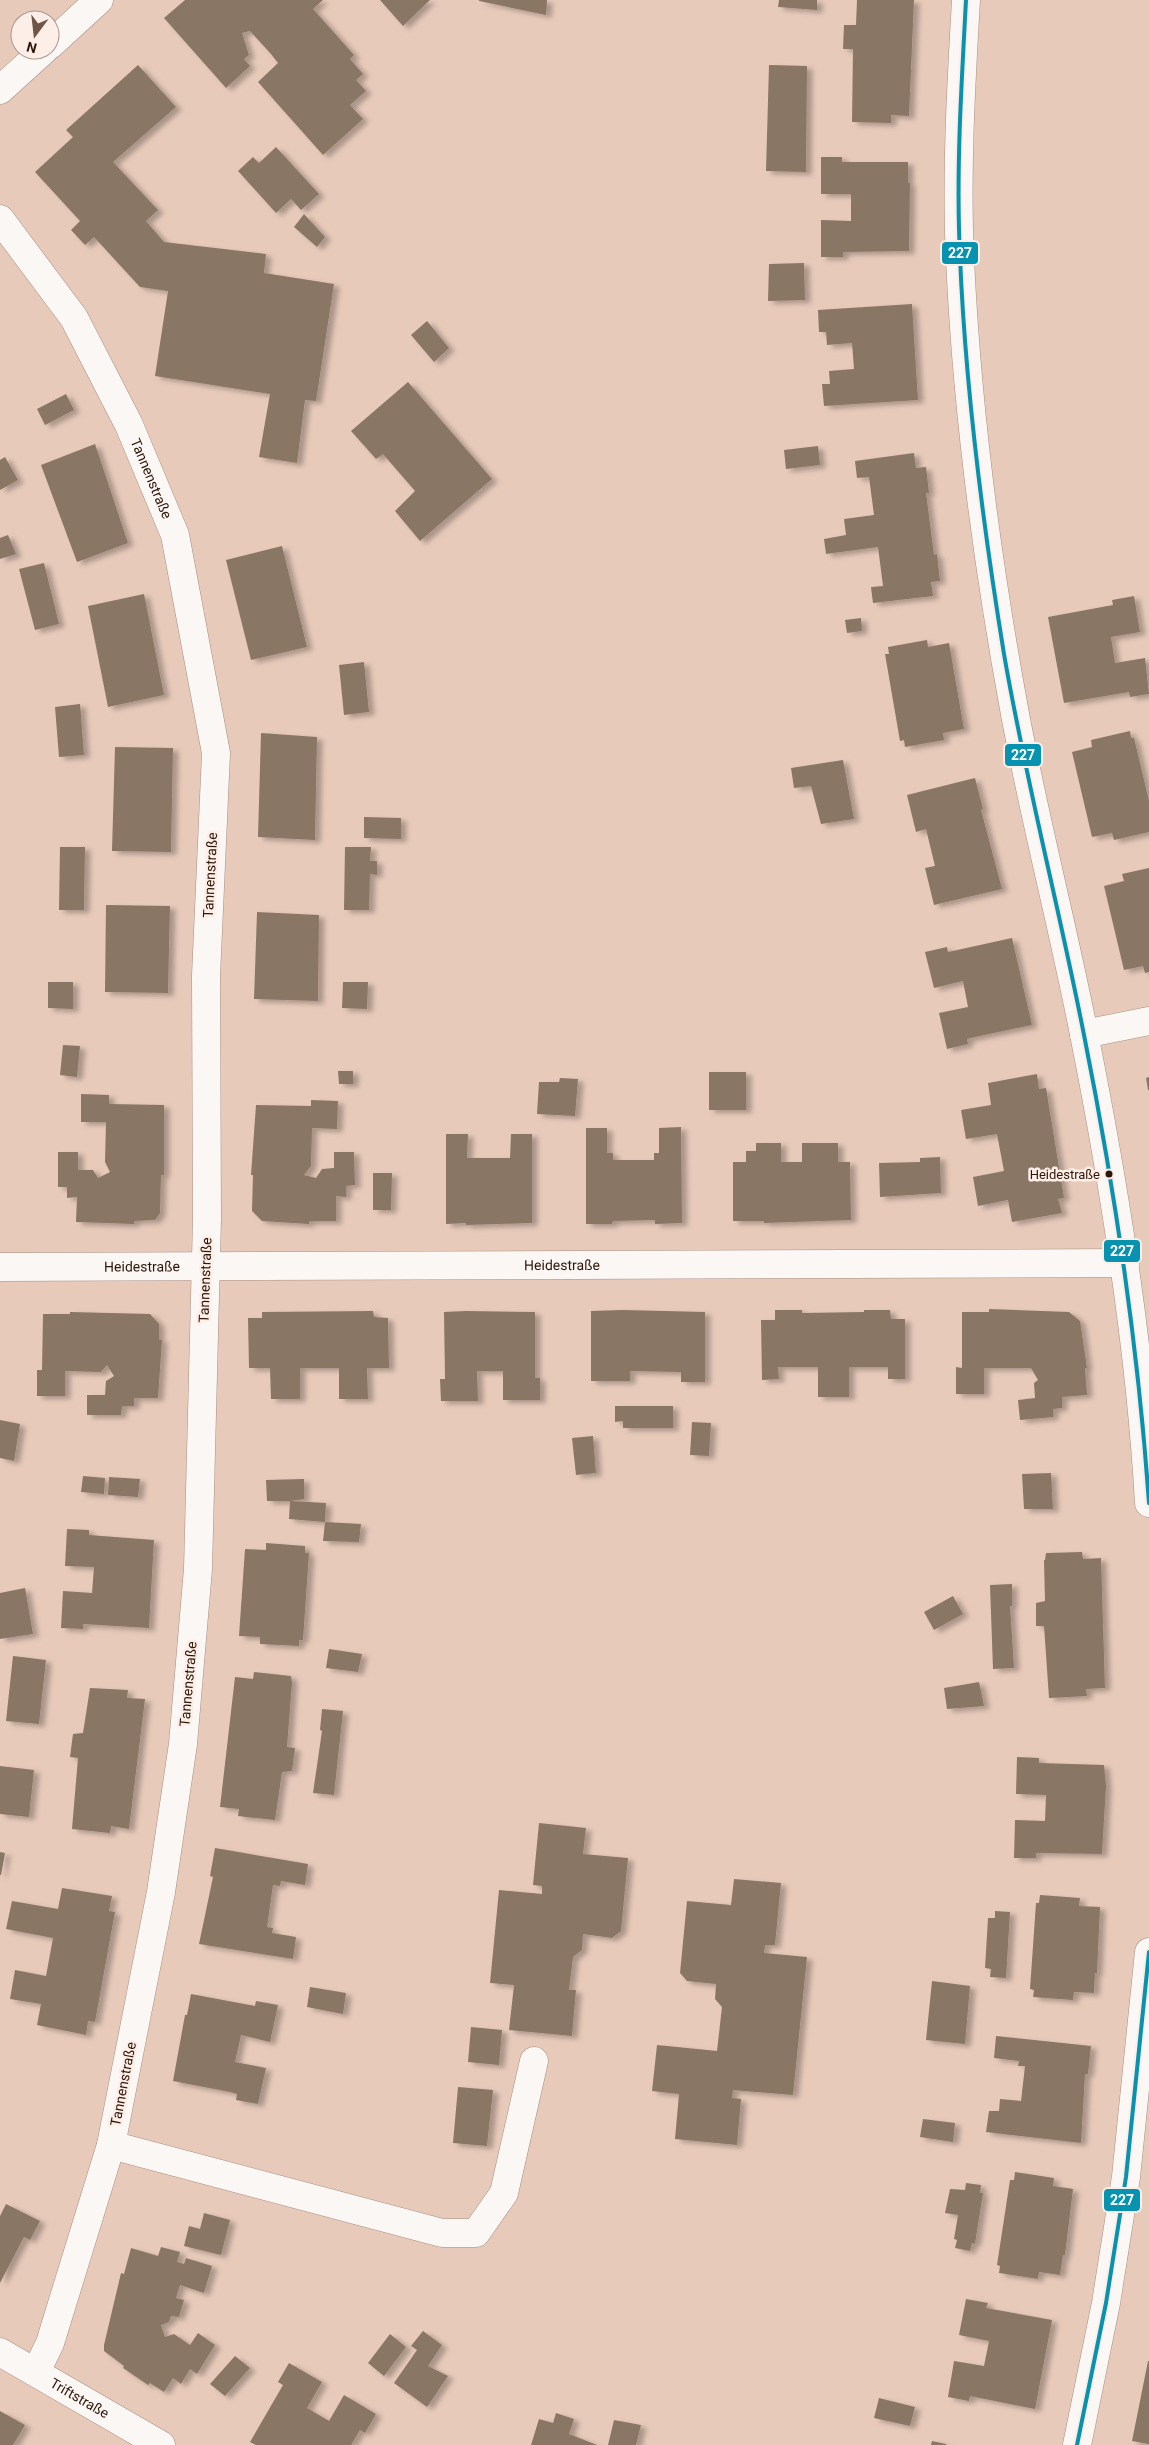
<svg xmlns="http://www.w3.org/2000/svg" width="1149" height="2445" viewBox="0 0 1149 2445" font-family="Roboto,sans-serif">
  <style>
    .building { fill: #8a7665; filter: url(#shadow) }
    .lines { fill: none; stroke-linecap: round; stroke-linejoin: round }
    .minor-casing { stroke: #a88f82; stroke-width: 29 }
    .major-casing { stroke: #a88f82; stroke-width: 29 }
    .minor { stroke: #fbf7f5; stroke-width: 28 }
    .major { stroke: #fbf7f5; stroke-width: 28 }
    .bus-1-casing { stroke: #fdefe8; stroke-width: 8 }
    .bus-1 { stroke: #0793b0; stroke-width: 4 }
    .bus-dot { fill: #2e1608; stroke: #fdefe8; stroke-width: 2 }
    .labels { text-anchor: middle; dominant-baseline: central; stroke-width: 5; stroke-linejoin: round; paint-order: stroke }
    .bus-label { font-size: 13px; fill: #2e1608; stroke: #fdefe8; text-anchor: end }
    .street-label { font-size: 14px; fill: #2e1608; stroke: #fdefe8 }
    .line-badge { stroke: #fdefe8; stroke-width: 2 }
    .badge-label { font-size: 14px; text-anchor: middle; font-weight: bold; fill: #fff }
  </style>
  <defs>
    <filter id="shadow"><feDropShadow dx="5.5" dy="3" stdDeviation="2.5" flood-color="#0004"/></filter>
  </defs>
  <rect width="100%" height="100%" fill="#e7caba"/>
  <path class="building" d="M185,0H323L313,9L354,55L350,59L363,74L356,80L366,91L350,105L363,119L323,155L258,82L278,63L271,54L250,31L242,33L249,55L244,59L250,66L226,88L164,18Z
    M380,0H430L403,26Z
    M479,0H547L546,15L479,1Z
    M779,0H817V10L778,7Z
    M857,0H914L909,116L891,115V123L852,122L853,49H843L844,25H856Z
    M138,65L176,107L113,162L158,210L146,221L164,242L266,254L264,273L334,284L316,401L305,400L297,463L259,457L270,394L155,376L168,291L140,287L94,237L85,245L71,230L80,221L35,172L73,137L66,130Z
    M769,65L807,66L806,172L766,171Z
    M276,147L319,194L301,210L291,199L276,213L238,171L253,157L259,163Z
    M821,157H842V162H908V183H910L909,251L843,252V257H821V220L851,221V194H821Z
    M304,214L325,237L317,247L294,227Z
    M804,263L805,300L768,301L769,264Z
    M912,304L918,400L824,406L822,384H830L829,371L854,369L852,343L827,345L826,332H819L818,310Z
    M427,321L449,348L434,362L411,335Z
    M408,382L492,479L420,541L395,511L415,491L383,454L376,459L351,431Z
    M66,394L74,410L45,425L37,409Z
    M95,444L128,543L77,562L41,465Z
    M818,446L820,465L786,469L784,450Z
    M914,453L916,468L926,467L929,493H926L934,555L937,554L940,581L931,582L933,596L873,603L871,587L883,586L878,547L826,554L824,539L846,535L844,519L874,515L869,477L857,478L855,461Z
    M5,457L18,480L0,490V460Z
    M8,535L16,554L0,559V538Z
    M282,546L307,647L251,660L226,560Z
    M44,563L59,624L35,630L19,569Z
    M144,594L164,695L108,707L88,606Z
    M1134,596L1140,632L1111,637L1115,663L1145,658L1149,694L1130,697L1129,692L1064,703L1048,617L1113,605L1112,600Z
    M861,618L862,631L847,633L845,620Z
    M927,640L928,647L949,643L964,729L943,733L944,740L905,747L904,740L900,741L885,654H889L888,647Z
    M364,662L369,712L344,715L339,665Z
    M80,704L84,755L59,757L55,707Z
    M1130,731L1131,738H1134L1149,801V832L1114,840L1112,833L1092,837L1072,752L1092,747L1091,740Z
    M261,733L317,737L315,840L258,837Z
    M115,747L173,748L171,852L112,851Z
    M843,760L854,819L821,824L811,786L794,788L791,768Z
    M975,778L983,809L981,810L1002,889L934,905L925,868L935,866L926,829L916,832L907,795Z
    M364,817L401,818V839L364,838Z
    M60,847H85L84,910H59Z
    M345,847H371L370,861H377V875L370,874L369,910H344Z
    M1149,868V972L1145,973L1143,966L1124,970L1104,886L1124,881L1122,874Z
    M106,905L170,906L168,993L105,992Z
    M257,912L319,915L318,1001L254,999Z
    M1012,938L1032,1025L975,1037L967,1039L968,1044L947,1049L939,1013L968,1007L963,981L934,988L925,952L947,947L948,952Z
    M48,982H73V1009L48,1008Z
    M343,982H368L367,1009L342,1008Z
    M63,1045L80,1046L77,1077L60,1075Z
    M338,1071H353V1084H339Z
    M709,1072H746V1110H709Z
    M1037,1074L1039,1089L1046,1088L1064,1198L1058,1199L1062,1213L1012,1222L1008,1200L978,1206L973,1177L1004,1171L997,1134L966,1139L961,1110L991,1105L988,1083Z
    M1149,1077V1090H1148L1146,1078Z
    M560,1078L578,1079L575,1116L537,1114L539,1082H559Z
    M81,1094L109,1095V1104L164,1105V1175H161L160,1213L155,1220L134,1221V1224L76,1222L77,1197L67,1198V1187H58V1152H78V1170H93L98,1178L110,1172L105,1162L106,1122H81Z
    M311,1100L338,1101L337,1129L312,1128L311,1166L304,1175L316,1178L322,1169L334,1168V1152H354L355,1185L346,1186V1197L336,1196V1221H309V1224L262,1221L252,1211L253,1175H251L256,1105L311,1106Z
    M681,1127L682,1223L655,1224V1220L613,1221L612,1224H586V1128H607V1153H613V1160H654V1153H659V1128Z
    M446,1134H468L467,1158H510L511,1134H532V1223L466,1225V1223L446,1224Z
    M756,1143H781V1162H802V1143H838V1162H850L851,1220L764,1223V1221H733V1162H746V1151H756Z
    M940,1157L941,1193L880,1197L879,1163L920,1162V1158Z
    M373,1173H392L391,1210H373Z
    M989,1309L1069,1312L1080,1321L1087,1368H1085L1087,1395L1062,1397V1408L1053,1409V1417L1020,1420L1018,1400L1035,1398L1034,1383L1038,1380L1031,1368H984V1394H956V1367L962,1368V1312H989Z
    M623,1310L705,1312V1382H681V1372L630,1371V1381H591V1311Z
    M775,1310H802V1313L864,1312V1310H890L891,1319H905V1379H888V1367H849V1397H818V1367H778L779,1379L762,1380L761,1320H775Z
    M373,1311L374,1317L388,1318L389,1368H367L368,1399H339V1368H300V1399H271L270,1368H249L248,1318H262V1312Z
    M466,1311L535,1312V1378H540V1400H503V1371H477L478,1401H441L440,1379H445L444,1312Z
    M70,1312L150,1314L159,1324V1340H162L158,1398H134V1406H122L121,1415H87V1395H105L106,1381L114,1376L107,1365L101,1372L65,1371V1396H37V1370H42L43,1314H70Z
    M615,1406H673V1428H623V1421L615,1422Z
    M0,1420L20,1424L14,1461L0,1458Z
    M692,1422L711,1423L709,1456L690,1455Z
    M593,1436L596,1473L576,1475L572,1438Z
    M1051,1473L1053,1509H1024L1022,1474Z
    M83,1476L105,1478L104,1494L81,1492Z
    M109,1477L140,1479L138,1497L108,1495Z
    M304,1479V1499L290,1501L326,1503L325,1522L289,1519L290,1501H267L266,1480Z
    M325,1522L361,1524L359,1542L323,1541Z
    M67,1529L89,1530V1535L154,1540L149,1628L83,1624V1629L61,1628L63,1591L92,1593L94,1567L65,1566Z
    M266,1543L305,1546V1553H309L303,1640H299V1646L260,1644V1637L239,1636L245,1549L266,1550Z
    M1082,1552L1083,1559L1101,1558L1105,1688L1086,1689L1087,1696L1049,1698L1044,1626H1036V1603L1045,1601L1044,1560H1045L1046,1553Z
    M1012,1584V1606H1010L1014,1668L993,1669L990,1585Z
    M25,1588L33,1634L0,1639V1593Z
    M953,1596L963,1614L934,1630L924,1612Z
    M329,1649L362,1654L358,1672L326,1668Z
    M13,1656L46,1660L39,1724L6,1721Z
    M254,1672L291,1676L292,1683L287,1747L295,1748L292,1771L282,1772L275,1820L238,1816L239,1809L220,1807L235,1677L253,1679Z
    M979,1682L984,1706L947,1709L944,1688Z
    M90,1688L128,1690L127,1698L145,1699L129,1829L111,1826L110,1833L72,1829L78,1758L70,1757L73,1734L83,1733Z
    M322,1709L343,1711L334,1795L313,1793L322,1731L320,1730Z
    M1017,1757L1039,1758V1763L1104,1765L1106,1786L1102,1854L1036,1853V1858H1014L1015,1820L1045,1821L1046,1795L1016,1794Z
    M0,1766L34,1770L29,1817L0,1814Z
    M539,1823L586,1828L583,1854L628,1858L621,1931L612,1938L583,1934L582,1950L573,1957L569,1990H576L572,2036L509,2030L514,1985L490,1983L499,1890L542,1894V1886L533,1885Z
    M215,1848L308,1864L305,1885L281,1881L280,1886L273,1885L267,1927L273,1928L272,1933L296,1937L293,1959L199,1944L213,1877L210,1876Z
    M0,1852L5,1853L1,1875H0Z
    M734,1879L781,1883L775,1945H765L764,1953L807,1957L793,2095L733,2090L732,2098L741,2099L737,2145L675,2139L679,2094L652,2091L657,2045L717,2051L722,2007L715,1999L716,1984L687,1981L680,1973L687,1901L731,1905Z
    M62,1888L112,1896L109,1911L115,1912L95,2022L88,2021L86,2035L37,2025L41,2004L10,1999L15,1970L46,1976L53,1938L6,1929L12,1901L58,1909Z
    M1040,1895L1080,1898L1079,1906L1100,1907L1097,1973H1095L1094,1993L1074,1992L1073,2000L1033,1997L1034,1990L1030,1989L1036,1903H1039Z
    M995,1911L1010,1912L1006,1978L990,1977L991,1969L985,1968L988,1918H995Z
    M932,1981L970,1986L965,2044L926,2040Z
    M310,1987L346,1993L343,2014L307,2007Z
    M191,1994L255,2006L256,2001L278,2005L270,2042L241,2035L235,2062L266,2068L258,2104L236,2100L237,2094L230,2092L173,2081L185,2015H187Z
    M471,2027L502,2030L499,2065L468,2062Z
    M996,2036L1091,2046L1088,2074H1085L1081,2143L986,2132L989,2111H999L1000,2099L1021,2101L1025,2066H1018L1019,2061L994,2058Z
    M458,2087L493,2090L487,2146L453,2143Z
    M923,2119L955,2123L953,2142L920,2137Z
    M1015,2172L1054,2178L1053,2186L1073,2189L1065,2255H1063L1060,2275L1039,2272L1038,2279L999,2273L1000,2266L997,2265L1010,2180H1014Z
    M966,2183L981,2185L980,2193H983L975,2244L972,2243L970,2251L955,2248L957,2240L954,2239L958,2215L945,2213L950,2189L965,2190Z
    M6,2204L40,2221L30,2240L24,2237L0,2283V2216Z
    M204,2213L230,2220L221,2255L184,2246L189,2226L200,2229Z
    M161,2247L180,2252L177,2262L184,2264L186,2258L212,2266L204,2293L180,2285L176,2298L184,2300L179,2317L171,2316L169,2322L161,2325L165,2337L174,2334L190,2345L198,2333L215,2345L197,2374L190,2369L181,2384L173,2378L164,2392L150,2383L148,2385L123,2368L124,2366L104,2351V2345L121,2273L124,2274L131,2248L158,2256Z
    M966,2299L988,2303L986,2308L1052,2320L1035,2409L970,2396L969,2401L948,2397L954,2361L984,2366L989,2341L959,2335Z
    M423,2331L442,2345L428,2366L448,2376L427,2407L394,2383L417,2350L411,2346Z
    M390,2334L406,2347L384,2376L368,2363Z
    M235,2356L250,2368L225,2396L210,2384Z
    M1148,2361H1149V2444L1132,2441Z
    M289,2363L322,2382L307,2408L329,2421L344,2395L376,2414L365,2433L360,2430L351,2445H256L250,2442L283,2385L278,2382Z
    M879,2398L915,2407L910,2426L874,2418Z
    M0,2411L25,2425L13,2445H0Z
    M556,2413L574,2419L569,2434L597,2445H531L539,2419L553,2423Z
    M614,2420L641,2425L636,2445H608Z
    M932,2441L946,2444V2445H931Z"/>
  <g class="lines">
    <g class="minor-casing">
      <g id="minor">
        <path d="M50,45L99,0"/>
        <path d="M0,90L44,50"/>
        <path id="s1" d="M0,219L74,318L129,425L175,535L216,753L206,976L207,1219L198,1569L183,1744L161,1892L111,2145L50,2343L36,2372"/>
        <path d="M1084,1034L1149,1021"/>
        <path id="s2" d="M0,1267L1125,1263"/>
        <path d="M111,2145L442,2233H476L504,2193L534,2061"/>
        <path id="s3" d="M0,2352L161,2445"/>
      </g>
    </g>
    <g class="major-casing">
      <path id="major" d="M966,0C961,86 956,173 960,259C967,412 987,563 1015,714C1035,821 1063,927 1084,1034C1115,1189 1140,1345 1149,1503
        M1077,2445L1106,2303L1126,2177L1149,1952"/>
    </g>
    <use href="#minor" class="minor"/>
    <use href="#major" class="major"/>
    <g class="bus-1-casing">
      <path id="bus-1" d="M966,0C962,76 957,153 959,229C963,371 981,513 1004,654C1026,782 1059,907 1084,1035C1115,1190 1138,1345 1149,1503
        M1077,2445L1106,2303L1126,2177L1149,1952"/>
    </g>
    <use href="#bus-1" class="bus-1"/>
  </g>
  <circle class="bus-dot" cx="1109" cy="1174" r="4.5"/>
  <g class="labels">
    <g class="bus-label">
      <text x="1100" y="1174">Heidestraße</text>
    </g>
    <g class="street-label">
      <text stroke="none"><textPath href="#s1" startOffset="302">Tannenstraße</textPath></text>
      <text transform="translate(210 875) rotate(-87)">Tannenstraße</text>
      <text stroke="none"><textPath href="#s2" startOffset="142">Heidestraße</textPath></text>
      <text stroke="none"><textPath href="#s2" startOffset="562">Heidestraße</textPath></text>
      <text transform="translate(205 1280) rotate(-88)">Tannenstraße</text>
      <text transform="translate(188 1684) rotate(-85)">Tannenstraße</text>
      <text transform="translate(123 2084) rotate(-79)">Tannenstraße</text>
      <text stroke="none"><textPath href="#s3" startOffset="92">Triftstraße</textPath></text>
    </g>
  </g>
  <g class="line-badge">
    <rect x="941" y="241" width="38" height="24" rx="5" fill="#0793b0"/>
    <rect x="1004" y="743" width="38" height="24" rx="5" fill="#0793b0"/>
    <rect x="1103" y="1239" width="38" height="24" rx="5" fill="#0793b0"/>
    <rect x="1103" y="2188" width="38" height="24" rx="5" fill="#0793b0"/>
  </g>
  <g class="badge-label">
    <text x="960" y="258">227</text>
    <text x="1023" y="760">227</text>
    <text x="1122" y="1256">227</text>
    <text x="1122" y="2205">227</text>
  </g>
  <g transform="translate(35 35) rotate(195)"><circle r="24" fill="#fdefe8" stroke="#aa988e"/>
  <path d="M0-4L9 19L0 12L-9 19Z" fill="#6f5546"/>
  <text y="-8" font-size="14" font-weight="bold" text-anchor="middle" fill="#2e1608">N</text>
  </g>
</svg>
